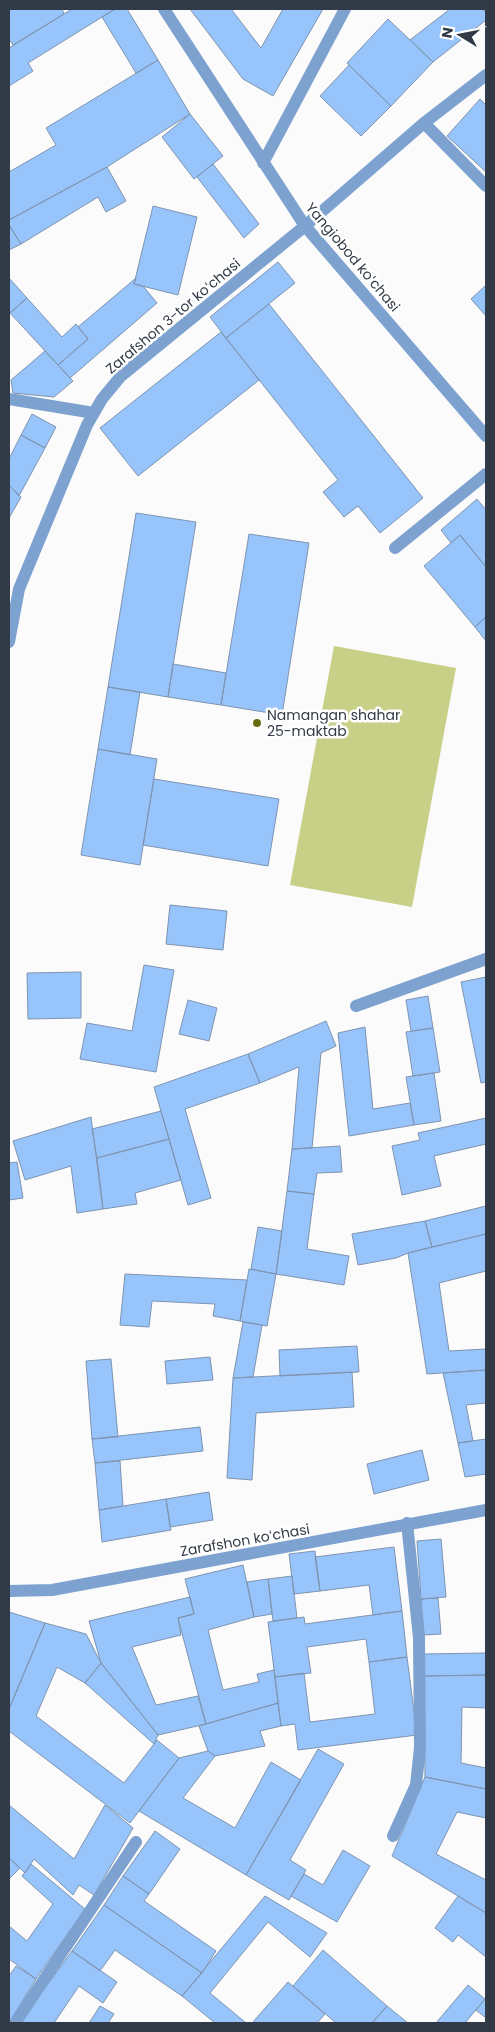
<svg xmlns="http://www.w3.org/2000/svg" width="495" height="2032" viewBox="0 0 495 2032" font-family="Poppins,sans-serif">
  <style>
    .green { fill: #c8d087 }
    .building { fill: #98c4fc; stroke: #7e94b0 }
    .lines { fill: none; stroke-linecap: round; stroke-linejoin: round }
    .minor { stroke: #7ea2d0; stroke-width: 12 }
    .poi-dot { fill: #656c10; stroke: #fff; stroke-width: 2 }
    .labels { text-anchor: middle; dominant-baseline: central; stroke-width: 5; stroke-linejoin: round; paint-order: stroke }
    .street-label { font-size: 14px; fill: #313a46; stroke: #fff }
    .poi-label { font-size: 14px; fill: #313a46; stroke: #fff; text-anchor: start }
  </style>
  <rect width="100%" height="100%" fill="#fbfbfb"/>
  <path class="green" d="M334,646L456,668L412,907L290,885Z"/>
  <path class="building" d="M9,9H62L64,14L13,45L9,39Z
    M72,9H115L28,63L33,71L9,86V48Z
    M115,9H127L158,60L136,73L102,17Z
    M190,9H231L261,48L283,9H323L273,96L243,79Z
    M450,9H482L486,12V20L433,62L410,40Z
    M388,19L433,62L391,106L347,63Z
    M158,60L190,114L107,167L9,220V172L56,145L46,128Z
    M349,65L391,106L361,136L320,96Z
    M480,99L486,105V172L447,136Z
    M190,114L223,156L194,179L162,137Z
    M213,164L259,224L244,238L197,177Z
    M107,167L126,201L106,212L98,197L21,244L9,225V220Z
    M153,206L197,217L178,295L134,284Z
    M9,225L21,244L9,250Z
    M278,262L295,283L226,338L210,317Z
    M9,278L27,298L10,313L9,311Z
    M136,278L134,284L143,286L157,303L70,378L58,365L88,339L78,327Z
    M486,285V316L471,299Z
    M27,298L62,337L76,324L88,339L58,365L10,313Z
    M269,304L423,498L380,533L358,506L344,517L323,492L338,480L226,338Z
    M221,332L259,380L138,476L100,428Z
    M45,351L73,381L54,397L13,393L11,380Z
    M32,414L56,427L45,448L21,435Z
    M21,435L45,448L19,496L9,485V459Z
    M9,485L21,497L9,518Z
    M477,499L486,510V567L460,535L451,543L441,530Z
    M136,513L196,522L168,697L108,687Z
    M249,534L309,543L282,715L221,705Z
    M460,535L486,567V617L475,627L424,566Z
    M486,617V641L475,627Z
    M173,664L226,673L221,705L168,697Z
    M108,687L140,692L130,755L98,749Z
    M98,749L157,759L140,865L81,855Z
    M154,779L279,799L268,866L143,845Z
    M170,905L227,911L223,950L166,944Z
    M144,965L174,970L156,1072L80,1059L87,1023L132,1031Z
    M81,972V1018L28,1019L27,973Z
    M486,977V1082L481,1083L461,982Z
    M428,996L433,1028L411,1031L406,1000Z
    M188,1000L217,1008L209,1041L179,1034Z
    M326,1021L336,1046L321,1053L312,1148L292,1149L299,1067L260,1083L248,1054Z
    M365,1027L373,1109L410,1103L414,1125L349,1136L338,1033Z
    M433,1028L440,1072L413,1076L406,1032Z
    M248,1054L260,1083L185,1109L211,1198L188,1205L154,1087Z
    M434,1073L441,1121L414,1125L406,1077Z
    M161,1111L169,1139L97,1158L92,1129Z
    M91,1117L103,1209L77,1213L71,1166L25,1180L13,1141Z
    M486,1118V1144L434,1156L441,1186L402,1195L392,1146L420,1140L418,1133Z
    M169,1139L181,1180L135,1193L137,1204L103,1209L97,1158Z
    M340,1146L342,1172L317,1173L314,1194L287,1191L292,1149Z
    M17,1162L23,1198L9,1200V1163Z
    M287,1191L314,1194L307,1249L349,1256L344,1285L276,1274Z
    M486,1206V1234L432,1247L425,1221Z
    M425,1221L432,1247L408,1253L396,1258L358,1265L352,1234Z
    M258,1227L282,1231L276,1274L251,1269Z
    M486,1234V1271L439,1283L449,1351L486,1349V1370L427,1374L408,1253Z
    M249,1269L276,1274L267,1326L240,1321Z
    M125,1274L247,1280L240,1321L213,1316L215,1304L152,1301L149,1327L120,1325Z
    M243,1322L262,1325L253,1377L233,1378Z
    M357,1346L359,1372L280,1376L279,1350Z
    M210,1357L213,1380L167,1384L165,1361Z
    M111,1359L118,1437L92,1439L86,1361Z
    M486,1370V1403L466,1405L473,1441L458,1443L443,1373Z
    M352,1372L354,1407L256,1413L252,1480L227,1478L233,1378Z
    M200,1427L203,1451L95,1463L92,1439Z
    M486,1439V1474L465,1477L458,1443Z
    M422,1450L429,1480L374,1494L367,1464Z
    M120,1461L123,1506L99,1510L95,1463Z
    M209,1492L213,1520L170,1527L166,1499Z
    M166,1499L171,1530L102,1542L99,1510Z
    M441,1539L446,1597L421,1599L417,1541Z
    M394,1547L402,1611L373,1615L369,1585L320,1591L315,1557Z
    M315,1551L320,1591L294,1594L289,1554Z
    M243,1565L254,1617L208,1630L223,1690L259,1682L257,1674L274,1670L278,1703L206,1724L178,1618L194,1614L185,1579Z
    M292,1576L297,1618L273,1621L268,1579Z
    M268,1579L272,1614L254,1617L247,1582Z
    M190,1597L194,1614L178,1618L181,1635L132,1647L156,1705L198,1696L206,1724L158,1735L101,1663L89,1621Z
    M438,1598L441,1634L424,1635L421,1599Z
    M402,1611L407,1657L369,1662L366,1639L307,1647L311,1673L275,1677L268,1622L304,1617L305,1624Z
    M9,1612L45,1623L9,1709Z
    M45,1623L86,1634L101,1663L85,1683L57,1667L36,1716L124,1783L157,1740L179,1758L130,1823L9,1731V1709Z
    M486,1653V1675L424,1676L423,1654Z
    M407,1657L417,1735L298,1750L295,1724L281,1726L275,1677L304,1673L310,1722L375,1714L369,1662Z
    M101,1663L158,1735L154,1744L85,1683Z
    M486,1675V1708L462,1707L461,1763L486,1768V1789L425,1777L424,1676Z
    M278,1703L281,1726L260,1731L265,1746L215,1756L208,1751L199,1726Z
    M318,1749L344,1764L290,1860L306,1870L289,1900L246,1875Z
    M208,1751L215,1756L183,1798L235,1828L271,1762L301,1780L246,1875L139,1811L179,1758Z
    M425,1777L486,1789V1818L457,1812L436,1854L486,1880V1913L392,1856Z
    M9,1805L74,1859L105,1805L133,1828L94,1895L79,1885L73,1895L34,1859L25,1873L9,1858Z
    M155,1831L180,1849L149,1894L123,1876Z
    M343,1850L370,1866L337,1922L291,1896L304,1874L323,1885Z
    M9,1858L20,1868L9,1879Z
    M31,1864L85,1909L36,1979L9,1959V1926L27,1941L53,1904L22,1876Z
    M123,1876L149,1894L144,1901L216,1951L202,1973L104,1905Z
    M265,1896L327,1933L310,1957L268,1922L210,1993L246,2023H215L182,1996Z
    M458,1896L486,1913V1957L458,1935L453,1942L435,1928Z
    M104,1905L202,1973L182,1996L115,1950L100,1971L72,1951Z
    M323,1950L387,2006L372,2023H336L293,1986Z
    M72,1951L117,1982L103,2003L79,1986L54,2023H19Z
    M16,1966L36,1979L9,2023V1976Z
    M288,1982L325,2014L317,2023H252Z
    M468,1985L485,1999L465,2023H436Z
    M486,1998V2018L476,2010Z
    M100,2006L114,2014L108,2023H89Z
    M387,2006L408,2023H372Z"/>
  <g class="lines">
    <path class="minor" d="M164,9L305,226L486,436
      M424,123L486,186
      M263,163L345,9
      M9,399L94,413
      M395,548L486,474
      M9,642L19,589L87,425L102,399L121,376L305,226L424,123L486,75
      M356,1006L486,959
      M9,1591L52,1590L486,1510
      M393,1836L416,1785L420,1748L419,1638L407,1523
      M15,2023L136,1842"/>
  </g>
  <circle class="poi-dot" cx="257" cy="723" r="5"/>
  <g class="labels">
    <g class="street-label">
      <text transform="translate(353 257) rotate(50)">Yangiobod koʻchasi</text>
      <text transform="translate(173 316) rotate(-40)">Zarafshon 3-tor koʻchasi</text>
      <text transform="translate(245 1540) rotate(-10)">Zarafshon koʻchasi</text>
    </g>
    <g class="poi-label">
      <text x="267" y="715">Namangan shahar<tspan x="267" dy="16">25-maktab</tspan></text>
    </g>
  </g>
  <rect width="495" height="2032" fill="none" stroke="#313a46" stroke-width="20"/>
  <g transform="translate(460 35) rotate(280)" stroke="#ffffff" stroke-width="4" paint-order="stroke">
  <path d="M0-4L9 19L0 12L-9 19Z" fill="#313a46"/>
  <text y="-8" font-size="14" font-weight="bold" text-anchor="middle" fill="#313a46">N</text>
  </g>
</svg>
